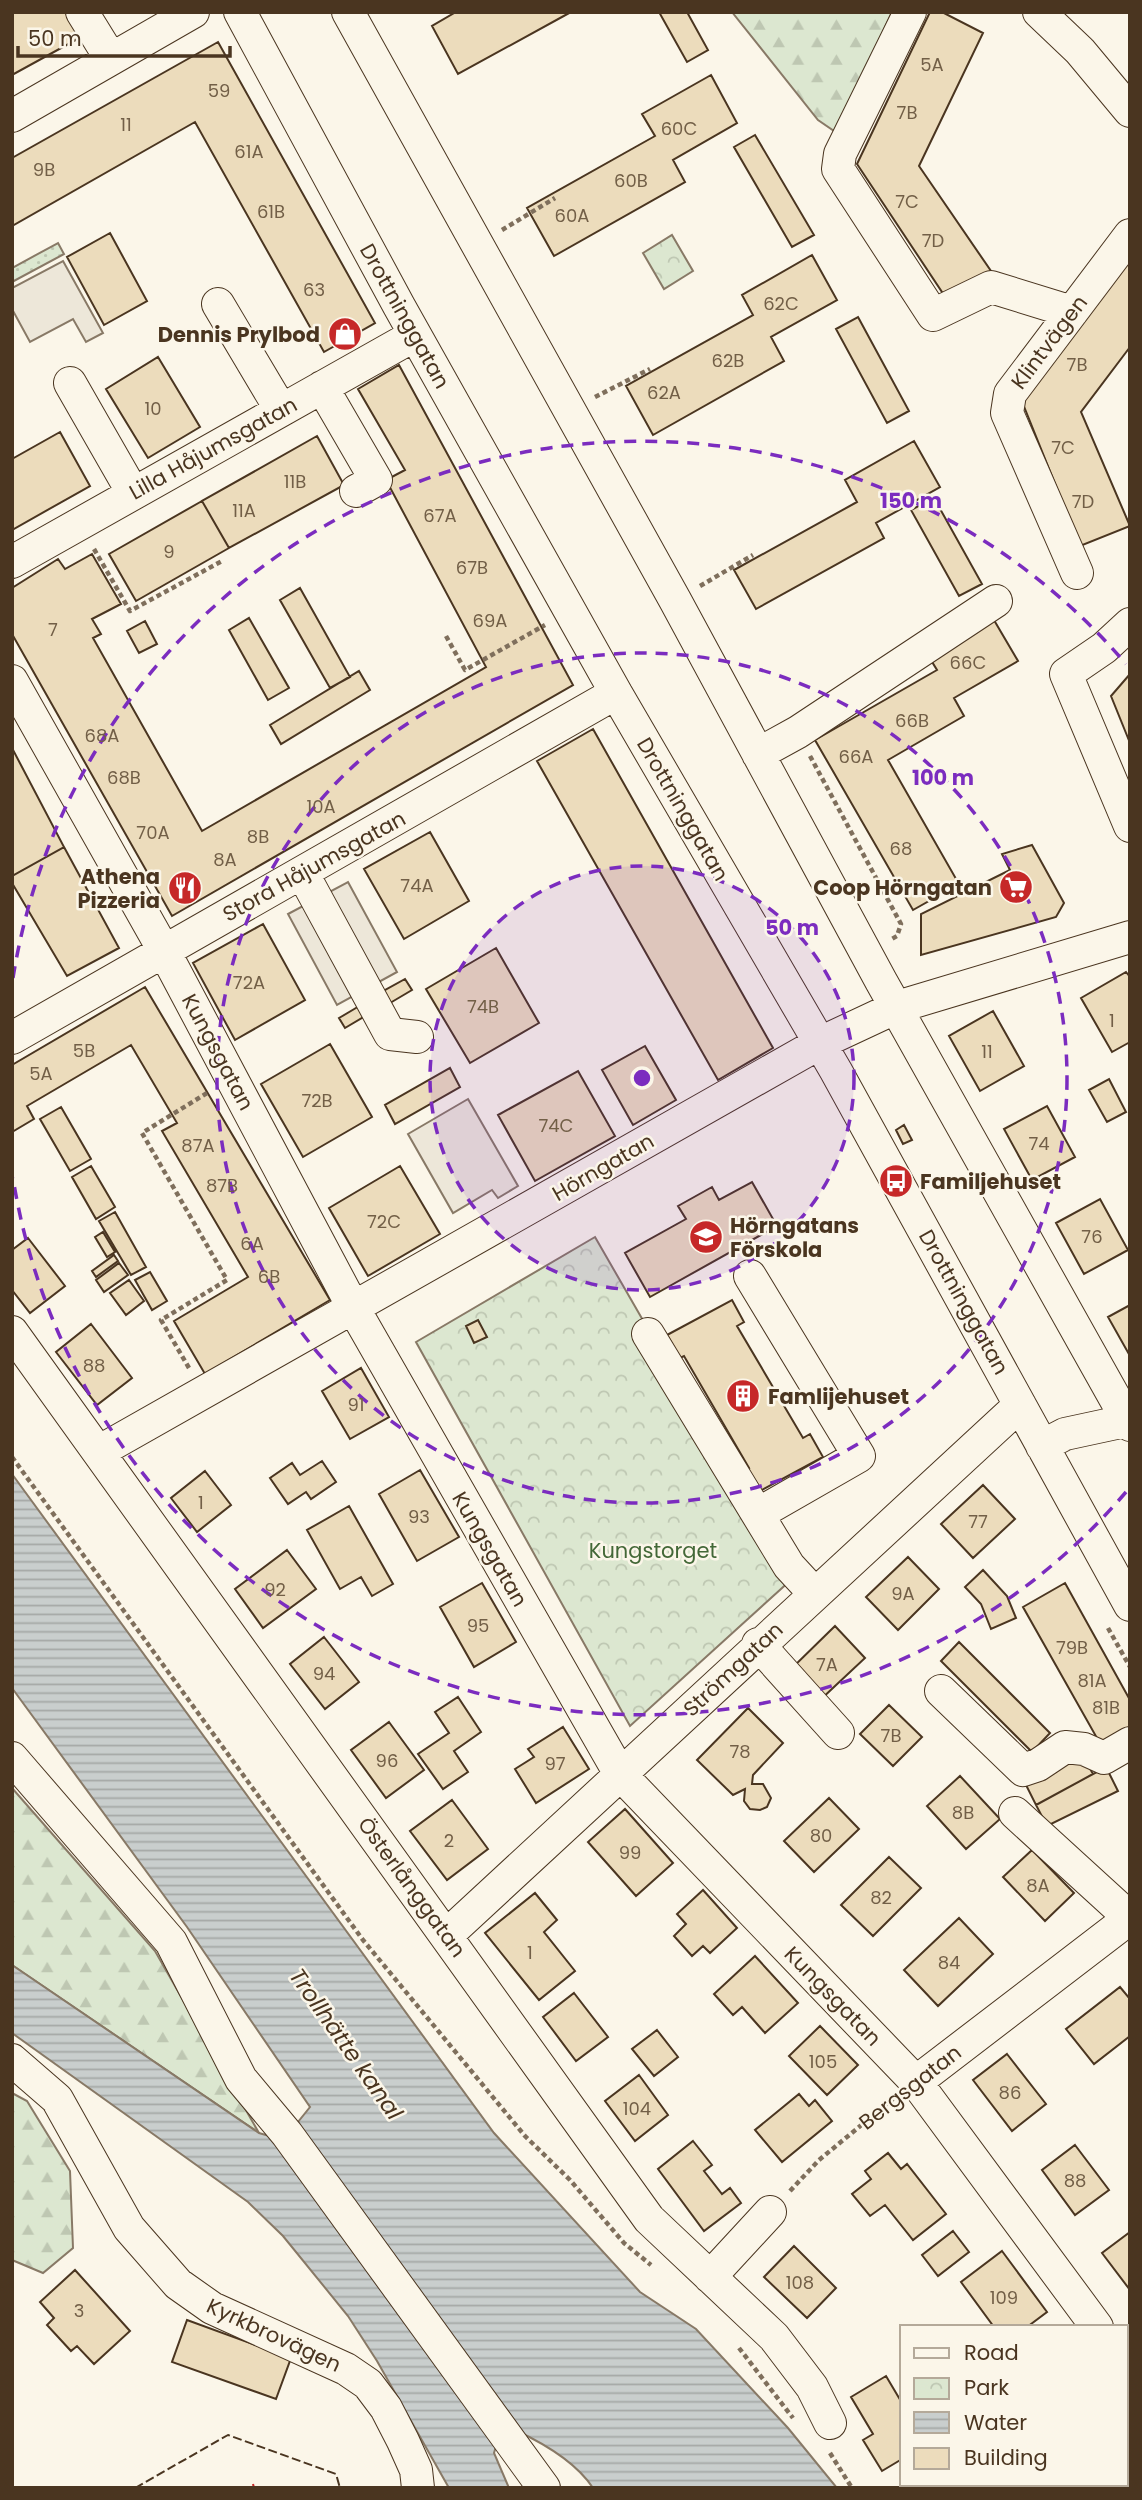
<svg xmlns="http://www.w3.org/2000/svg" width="1142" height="2500" viewBox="0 0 1142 2500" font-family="Poppins,sans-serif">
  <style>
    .grass { fill: url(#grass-dots); stroke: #887966; stroke-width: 2 }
    .forest { fill: url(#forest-firs); stroke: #887966; stroke-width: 2 }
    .park { fill: url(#park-crowns); stroke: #887966; stroke-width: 2 }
    .parking { fill: #ede7d9; stroke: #887966; stroke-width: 2 }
    .water { fill: url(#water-rules); stroke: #887966; stroke-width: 2 }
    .building { fill: #ecdcbc; stroke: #4a3520; stroke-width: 2 }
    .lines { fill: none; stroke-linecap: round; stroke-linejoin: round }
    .minor-casing { stroke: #4a3520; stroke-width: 34 }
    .path { stroke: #7f6f5c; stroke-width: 4.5; stroke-dasharray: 5 3.5; stroke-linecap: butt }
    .minor { stroke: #fbf6e9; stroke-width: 32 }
    .fence { stroke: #4a3520; stroke-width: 2; stroke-dasharray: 9 3.5; stroke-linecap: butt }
    .power { stroke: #c62828; stroke-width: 2; stroke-dasharray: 24 5 3.5 5; stroke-linecap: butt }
    .ring { fill: none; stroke: #7b2cbf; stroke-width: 3.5; stroke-dasharray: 12 9 }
    .labels { text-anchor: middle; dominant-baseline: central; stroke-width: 5; stroke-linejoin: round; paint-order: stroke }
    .number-label { font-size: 18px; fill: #725f47 }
    .street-label { font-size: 21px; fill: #4a3520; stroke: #fbf6e9 }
    .poi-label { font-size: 21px; font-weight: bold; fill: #4a3520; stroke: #fbf6e9; text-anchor: end }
    .park-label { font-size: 21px; fill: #436837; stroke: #fbf6e9 }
    .water-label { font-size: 23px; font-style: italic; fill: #4a3520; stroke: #fbf6e9 }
    .centre { fill: #7b2cbf; stroke: #fbf6e9; stroke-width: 3.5 }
    .ring-label { font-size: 21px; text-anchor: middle; font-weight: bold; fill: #7b2cbf; stroke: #fbf6e9; stroke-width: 5; stroke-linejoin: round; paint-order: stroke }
  </style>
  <defs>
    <pattern id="grass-dots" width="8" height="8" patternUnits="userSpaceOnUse" patternTransform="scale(1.75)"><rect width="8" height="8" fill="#dce7d0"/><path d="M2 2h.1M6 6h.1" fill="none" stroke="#bec7b2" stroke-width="1.8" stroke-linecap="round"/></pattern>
    <pattern id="forest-firs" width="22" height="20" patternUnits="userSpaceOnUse" patternTransform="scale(1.75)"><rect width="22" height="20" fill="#dce7d0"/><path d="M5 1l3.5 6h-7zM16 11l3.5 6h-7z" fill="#bec7b2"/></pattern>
    <pattern id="park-crowns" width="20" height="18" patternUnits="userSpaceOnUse" patternTransform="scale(1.75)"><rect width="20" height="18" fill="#dce7d0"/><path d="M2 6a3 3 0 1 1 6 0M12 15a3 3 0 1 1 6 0" fill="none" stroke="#bec7b2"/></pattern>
    <pattern id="water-rules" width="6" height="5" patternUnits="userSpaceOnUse" patternTransform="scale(1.75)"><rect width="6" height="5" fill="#c9cecd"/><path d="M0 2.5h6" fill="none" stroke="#a5a8a6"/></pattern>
  </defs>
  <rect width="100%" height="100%" fill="#fbf6e9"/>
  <path class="grass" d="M58,243L64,254L12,282V268Z"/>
  <path class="forest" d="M732,12H892L837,133L818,120Z
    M12,1788L155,1951L259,2133L12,1965Z
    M12,2093L27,2101L70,2171L73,2248L43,2273L12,2260Z"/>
  <path class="park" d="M672,235L693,271L664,289L643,253Z
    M595,1237L792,1579L630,1726L416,1342Z"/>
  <path class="parking" d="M63,261L103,333L86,342L73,319L30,342L12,309V288Z
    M348,882L397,972L337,1005L288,914Z
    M468,1099L518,1186L498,1198L492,1190L453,1213L408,1134Z"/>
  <path class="water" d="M12,1474L494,2133L640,2292L696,2329L788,2428L837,2488H593C576,2462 543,2443 515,2430L294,2127L310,2107L187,1927L12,1688Z
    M12,1965L259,2133L280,2139L498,2440L494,2453L509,2488H449L377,2361L348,2316L283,2236L248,2202L12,2033Z"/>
  <path class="building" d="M12,12H70L83,36L12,75Z
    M456,12H571L458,74L432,26Z
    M659,12H687L708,50L687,62Z
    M930,12H942L983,33L919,166L991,271L948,301L857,164Z
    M218,42L375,323L324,352L195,122L12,226V158Z
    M711,75L737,123L673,160L685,182L554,256L527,208L655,136L642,114Z
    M755,135L814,235L792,247L734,147Z
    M110,233L147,301L104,325L67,257Z
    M812,255L837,300L771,337L784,361L653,435L626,386L753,315L742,295Z
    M1130,258V347L1081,412L1130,526L1080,546L1021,399Z
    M858,317L909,411L887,423L836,329Z
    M158,357L200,427L148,458L106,389Z
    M399,365L573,685L172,916L12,634V588L58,559L65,569L92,554L121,604L92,619L101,634L93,638L202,831L486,667L386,480L405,470L358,389Z
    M60,432L90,486L12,530V459Z
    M317,436L344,485L229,548L202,501Z
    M914,441L940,487L876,523L884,538L756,609L734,570L857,502L845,480Z
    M934,498L982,584L959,596L911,510Z
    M202,501L229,548L136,601L109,554Z
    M300,588L350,677L330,688L280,600Z
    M991,615L1018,661L954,698L964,716L888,760L959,884L913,910L815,740L937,670L926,652Z
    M249,618L289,688L268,700L229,630Z
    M145,621L157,644L139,653L127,631Z
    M359,671L370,690L281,744L270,725Z
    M1130,674V743L1111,696Z
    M593,729L773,1048L718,1080L537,761Z
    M12,748L64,847L12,876Z
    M430,832L469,901L404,939L364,869Z
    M1032,845L1064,903L1056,917L921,955V914L1010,870L1002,854Z
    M64,847L119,948L67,976L12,883V876Z
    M263,924L305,1000L235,1040L193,963Z
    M496,948L539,1023L470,1063L426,989Z
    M1126,972L1130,977V1042L1112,1052L1081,998Z
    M405,979L412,990L385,1006L378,994Z
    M145,987L330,1300L205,1374L174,1321L248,1277L162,1131L177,1123L131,1045L27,1106L34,1119L12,1132V1065Z
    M366,1002L372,1012L345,1028L339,1018Z
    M993,1011L1024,1066L980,1091L949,1036Z
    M330,1044L372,1117L303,1157L261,1084Z
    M645,1046L676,1100L633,1125L602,1070Z
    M450,1068L460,1087L395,1124L385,1105Z
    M578,1071L615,1136L535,1181L498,1115Z
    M1109,1079L1126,1112L1107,1122L1089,1090Z
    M1047,1106L1075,1157L1032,1180L1004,1129Z
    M61,1107L91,1159L70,1171L40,1119Z
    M904,1125L912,1140L903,1144L896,1130Z
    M91,1166L115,1207L96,1219L72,1177Z
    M400,1166L440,1234L368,1276L329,1208Z
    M752,1182L777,1226L650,1297L625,1253L686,1219L678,1206L712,1187L719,1200Z
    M1100,1199L1128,1250L1084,1274L1056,1223Z
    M115,1212L146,1267L131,1275L99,1221Z
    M103,1232L115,1252L107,1257L95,1237Z
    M28,1238L65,1286L30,1313L12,1290V1250Z
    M114,1255L118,1261L96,1277L92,1271Z
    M119,1263L128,1275L104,1292L96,1280Z
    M150,1272L167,1301L152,1310L135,1280Z
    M129,1280L144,1301L126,1315L110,1293Z
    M732,1300L744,1322L737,1326L803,1438L810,1434L823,1457L758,1492L746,1469L749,1468L684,1356L680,1358L667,1335Z
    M1130,1305V1356L1108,1317Z
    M478,1320L487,1337L474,1343L466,1326Z
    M91,1324L132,1378L97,1405L56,1352Z
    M361,1368L389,1417L350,1439L322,1391Z
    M322,1461L336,1482L311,1499L306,1492L288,1504L270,1478L292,1463L300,1475Z
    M420,1470L459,1537L417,1561L379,1494Z
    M205,1471L231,1505L197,1532L171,1498Z
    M983,1485L1015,1519L973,1558L941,1524Z
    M349,1506L393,1584L372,1596L361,1577L340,1589L307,1530Z
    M287,1550L316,1589L263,1628L235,1589Z
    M908,1557L939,1589L898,1630L866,1597Z
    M983,1570L1007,1596L1016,1618L991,1629L981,1604L965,1587Z
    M482,1583L516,1642L474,1667L440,1607Z
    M1065,1583L1130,1700V1731L1102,1747L1023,1607Z
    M835,1626L865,1658L819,1701L790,1670Z
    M324,1637L359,1682L325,1709L290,1664Z
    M959,1642L1050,1733L1032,1752L941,1661Z
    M458,1697L481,1732L454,1751L468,1772L443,1789L418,1754L449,1733L435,1712Z
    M889,1705L922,1737L893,1766L860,1734Z
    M748,1708L783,1743L753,1775L752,1784H763L771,1798L767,1807L760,1810L750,1809L744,1801L745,1789L733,1795L697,1760Z
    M389,1722L424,1770L386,1798L351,1750Z
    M563,1727L589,1769L536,1803L515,1769L534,1757L528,1749Z
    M1082,1754L1093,1774L1036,1805L1025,1783Z
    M1106,1767L1118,1791L1047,1826L1036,1805Z
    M960,1776L1000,1819L966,1849L927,1806Z
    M829,1798L859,1829L814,1872L784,1841Z
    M452,1800L488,1849L447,1880L410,1831Z
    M625,1809L673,1863L636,1896L588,1842Z
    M1032,1850L1074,1893L1045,1921L1003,1877Z
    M889,1857L921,1888L873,1936L841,1905Z
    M703,1890L737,1928L710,1953L703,1946L692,1956L674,1936L686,1924L677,1914Z
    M535,1893L557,1920L544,1932L575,1971L539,2000L485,1933Z
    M959,1918L993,1954L938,2006L904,1970Z
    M755,1956L798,2003L765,2033L742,2007L733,2015L714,1994Z
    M1120,1987L1130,1999V2036L1094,2064L1066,2029Z
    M574,1993L608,2037L576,2061L543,2017Z
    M820,2026L858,2065L827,2095L789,2056Z
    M657,2030L678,2057L654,2076L632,2049Z
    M1007,2054L1046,2104L1012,2131L973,2080Z
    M639,2075L668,2115L635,2141L605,2101Z
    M799,2094L809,2106L815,2100L832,2121L782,2162L755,2130Z
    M693,2141L712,2165L704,2171L722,2194L730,2188L741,2203L704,2231L658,2169Z
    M1075,2145L1109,2190L1075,2215L1042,2170Z
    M888,2153L901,2169L907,2164L946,2214L913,2240L885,2205L870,2216L852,2194L871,2179L865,2171Z
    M953,2231L969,2252L938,2276L922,2255Z
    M1130,2232V2290L1102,2253Z
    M794,2246L836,2288L807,2318L764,2277Z
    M1002,2251L1047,2312L1027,2327H994L961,2282Z
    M75,2270L130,2331L94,2364L77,2346L71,2351L47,2325L54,2318L40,2302Z
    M187,2320L291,2358L276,2399L172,2362Z
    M886,2376L902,2403V2459L882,2471L863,2440L873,2434L851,2397Z"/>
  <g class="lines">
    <g class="minor-casing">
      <path id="minor" d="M82,12L111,59
        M240,12L399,306L616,693L836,1071L1130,1605
        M348,12L675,600L881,981L1130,1425
        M910,12L840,154L838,169L933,315L991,287L1072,312
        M1039,12L1080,51L1130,111
        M12,116L193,12
        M218,304L281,410
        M70,383L133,493
        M322,387L376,480L356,491
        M12,562L415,335
        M1077,573L1007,413L1010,394L1130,235
        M1130,624L1104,648L1066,674L1130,826
        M12,681L163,949L354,1309L620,1774L916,2082L1097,2327
        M758,754L798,732L996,601
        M303,874L390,1034L417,1037
        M12,1038L616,693
        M750,1276L859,1456L758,1514
        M12,1332L649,2219L774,2337L812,2387L830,2423
        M648,1334L789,1566L814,1593
        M1042,1446L1065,1434L1130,1420
        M100,1451L820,1043L897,1007L1130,937
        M758,1644L838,1733
        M941,1691L1023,1770L1038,1765L1065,1747L1084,1749L1104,1758L1130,1743
        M12,1758L171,1942L241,2079L287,2134L544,2488
        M1015,1813L1130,1918
        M447,1935L1020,1405
        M12,2060L57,2099L129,2228L178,2284L212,2308L346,2369L368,2384L386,2408L403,2441L416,2470L418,2488
        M916,2082L1130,1918
        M710,2277L770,2212
        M1126,2366L1130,2371"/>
    </g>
    <path class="path" d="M502,230L555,198
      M595,397L650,369
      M94,549L130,611L222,561
      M700,586L753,555
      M446,636L465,670L545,625
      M810,756L901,924L897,936L890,940
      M189,1368L161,1320L227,1280L142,1133L207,1093
      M12,1457L363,1940L525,2136L570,2180L624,2243L651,2265
      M1108,1628L1130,1667
      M790,2191L819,2160L893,2099
      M739,2348L793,2418
      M830,2453L852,2488"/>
    <use href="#minor" class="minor"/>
    <path class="fence" d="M135,2488L228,2435L336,2474L340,2488"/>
    <path class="power" d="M253,2484L254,2488"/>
  </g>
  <circle cx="642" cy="1078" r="212" fill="#7b2cbf" fill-opacity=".12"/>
  <g class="ring">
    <circle cx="642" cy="1078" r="212"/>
    <circle cx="642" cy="1078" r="425"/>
    <path d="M1126 1492A637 637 0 0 1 13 1178M13 978A637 637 0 0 1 1126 664"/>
  </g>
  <defs>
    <g id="shop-disc" transform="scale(1.75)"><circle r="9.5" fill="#c62828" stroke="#fbf6e9"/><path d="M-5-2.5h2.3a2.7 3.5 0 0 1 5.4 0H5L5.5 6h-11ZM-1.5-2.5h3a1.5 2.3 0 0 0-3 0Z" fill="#fff"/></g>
    <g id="supermarket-disc" transform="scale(1.75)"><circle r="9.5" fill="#c62828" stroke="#fbf6e9"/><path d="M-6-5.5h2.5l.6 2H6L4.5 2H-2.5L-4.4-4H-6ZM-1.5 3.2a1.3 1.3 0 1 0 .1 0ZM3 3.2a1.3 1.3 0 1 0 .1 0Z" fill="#fff"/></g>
    <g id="restaurant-disc" transform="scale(1.75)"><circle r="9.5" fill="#c62828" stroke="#fbf6e9"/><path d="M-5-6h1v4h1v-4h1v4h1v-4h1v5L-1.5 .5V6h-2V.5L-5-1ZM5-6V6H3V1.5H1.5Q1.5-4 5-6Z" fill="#fff"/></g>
    <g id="bus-disc" transform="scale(1.75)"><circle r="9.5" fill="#c62828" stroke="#fbf6e9"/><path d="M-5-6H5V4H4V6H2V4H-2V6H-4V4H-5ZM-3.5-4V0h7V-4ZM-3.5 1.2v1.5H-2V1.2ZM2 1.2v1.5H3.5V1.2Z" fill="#fff"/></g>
    <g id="school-disc" transform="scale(1.75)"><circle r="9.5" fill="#c62828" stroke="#fbf6e9"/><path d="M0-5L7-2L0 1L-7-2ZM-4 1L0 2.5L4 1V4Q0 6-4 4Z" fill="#fff"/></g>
    <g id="building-disc" transform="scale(1.75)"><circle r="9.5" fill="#c62828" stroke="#fbf6e9"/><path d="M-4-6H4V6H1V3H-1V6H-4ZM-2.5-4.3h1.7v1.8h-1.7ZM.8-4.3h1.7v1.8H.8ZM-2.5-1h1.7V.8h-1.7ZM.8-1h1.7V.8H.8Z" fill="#fff"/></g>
  </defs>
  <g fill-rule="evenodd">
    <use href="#shop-disc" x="345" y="334"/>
    <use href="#supermarket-disc" x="1016" y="887"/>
    <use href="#restaurant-disc" x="185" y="888"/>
    <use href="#bus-disc" x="896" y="1181"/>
    <use href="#school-disc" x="706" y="1237"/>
    <use href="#building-disc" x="743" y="1396"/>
  </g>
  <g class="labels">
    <g class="number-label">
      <text x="932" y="64">5A</text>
      <text x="219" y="90">59</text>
      <text x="907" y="112">7B</text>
      <text x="126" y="124">11</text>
      <text x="679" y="128">60C</text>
      <text x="249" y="151">61A</text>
      <text x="44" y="169">9B</text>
      <text x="631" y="180">60B</text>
      <text x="907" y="201">7C</text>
      <text x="271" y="211">61B</text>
      <text x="572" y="215">60A</text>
      <text x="933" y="240">7D</text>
      <text x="314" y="289">63</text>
      <text x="781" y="303">62C</text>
      <text x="728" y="360">62B</text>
      <text x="1077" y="364">7B</text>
      <text x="664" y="392">62A</text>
      <text x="153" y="408">10</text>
      <text x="1063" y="447">7C</text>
      <text x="295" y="481">11B</text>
      <text x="1083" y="501">7D</text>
      <text x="244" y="510">11A</text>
      <text x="440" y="515">67A</text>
      <text x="169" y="551">9</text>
      <text x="472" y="567">67B</text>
      <text x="490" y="620">69A</text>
      <text x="53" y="629">7</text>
      <text x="968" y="662">66C</text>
      <text x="912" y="720">66B</text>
      <text x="102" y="735">68A</text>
      <text x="856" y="756">66A</text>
      <text x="124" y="777">68B</text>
      <text x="321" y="806">10A</text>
      <text x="153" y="832">70A</text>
      <text x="258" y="836">8B</text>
      <text x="901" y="848">68</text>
      <text x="225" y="859">8A</text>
      <text x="417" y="885">74A</text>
      <text x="249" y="982">72A</text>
      <text x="483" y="1006">74B</text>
      <text x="1112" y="1020">1</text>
      <text x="84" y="1050">5B</text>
      <text x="987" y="1051">11</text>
      <text x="41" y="1073">5A</text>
      <text x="317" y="1100">72B</text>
      <text x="556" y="1125">74C</text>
      <text x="1039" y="1143">74</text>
      <text x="198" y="1145">87A</text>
      <text x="222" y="1185">87B</text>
      <text x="384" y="1221">72C</text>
      <text x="1092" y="1236">76</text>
      <text x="252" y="1243">6A</text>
      <text x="269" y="1276">6B</text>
      <text x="94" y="1365">88</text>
      <text x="356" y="1404">91</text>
      <text x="201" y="1502">1</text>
      <text x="419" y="1516">93</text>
      <text x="978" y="1521">77</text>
      <text x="275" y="1589">92</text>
      <text x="903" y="1593">9A</text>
      <text x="478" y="1625">95</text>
      <text x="1072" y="1647">79B</text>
      <text x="827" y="1664">7A</text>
      <text x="324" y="1673">94</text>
      <text x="1092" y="1680">81A</text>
      <text x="1106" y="1707">81B</text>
      <text x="891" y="1735">7B</text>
      <text x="740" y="1751">78</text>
      <text x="387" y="1760">96</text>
      <text x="555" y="1763">97</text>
      <text x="963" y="1812">8B</text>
      <text x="821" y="1835">80</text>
      <text x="449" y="1840">2</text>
      <text x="630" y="1852">99</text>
      <text x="1038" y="1885">8A</text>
      <text x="881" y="1897">82</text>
      <text x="530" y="1952">1</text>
      <text x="949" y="1962">84</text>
      <text x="823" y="2061">105</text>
      <text x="1010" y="2092">86</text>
      <text x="637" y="2108">104</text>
      <text x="1075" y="2180">88</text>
      <text x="800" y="2282">108</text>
      <text x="1004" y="2297">109</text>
      <text x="79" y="2310">3</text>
    </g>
    <g class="street-label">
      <text transform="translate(405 316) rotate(61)">Drottninggatan</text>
      <text transform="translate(1049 342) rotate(-53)">Klintvägen</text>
      <text transform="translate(213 448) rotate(-29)">Lilla Håjumsgatan</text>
      <text transform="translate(683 809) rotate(60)">Drottninggatan</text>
      <text transform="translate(314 866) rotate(-29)">Stora Håjumsgatan</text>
      <text transform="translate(218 1052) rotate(62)">Kungsgatan</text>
      <text transform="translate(603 1167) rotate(-30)">Hörngatan</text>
      <text transform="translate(964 1302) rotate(61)">Drottninggatan</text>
      <text transform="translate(490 1549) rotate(60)">Kungsgatan</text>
      <text transform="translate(733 1669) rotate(-43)">Strömgatan</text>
      <text transform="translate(412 1887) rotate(54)">Österlånggatan</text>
      <text transform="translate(833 1996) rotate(46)">Kungsgatan</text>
      <text transform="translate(910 2087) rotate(-38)">Bergsgatan</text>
      <text transform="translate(274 2335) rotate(25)">Kyrkbrovägen</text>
    </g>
    <g class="poi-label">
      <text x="320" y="334">Dennis Prylbod</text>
      <text x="160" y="876">Athena<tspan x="160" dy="24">Pizzeria</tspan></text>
      <text x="992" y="887">Coop Hörngatan</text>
      <text x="920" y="1181" text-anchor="start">Familjehuset</text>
      <text x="730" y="1225" text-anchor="start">Hörngatans<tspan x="730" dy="24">Förskola</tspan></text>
      <text x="768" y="1396" text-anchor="start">Famlijehuset</text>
    </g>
    <g class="park-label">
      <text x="653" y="1550">Kungstorget</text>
    </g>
    <g class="water-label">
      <text transform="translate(346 2044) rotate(55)">Trollhätte kanal</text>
    </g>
  </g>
  <circle cx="642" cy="1078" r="10" class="centre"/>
  <g class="ring-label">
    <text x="911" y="508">150 m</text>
    <text x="943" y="785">100 m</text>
    <text x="792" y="935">50 m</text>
  </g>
  <rect width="1142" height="2500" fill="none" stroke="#4a3520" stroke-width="28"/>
  <rect x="900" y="2325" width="228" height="161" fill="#fbf6e9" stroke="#b4a999" stroke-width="2"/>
  <rect x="914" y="2348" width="35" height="10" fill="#fbf6e9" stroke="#b4a999" stroke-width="2"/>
  <text x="964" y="2360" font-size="21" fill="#4a3520">Road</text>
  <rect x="914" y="2378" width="35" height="21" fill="url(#park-crowns)" stroke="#b4a999" stroke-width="2"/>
  <text x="964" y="2395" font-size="21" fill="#4a3520">Park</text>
  <rect x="914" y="2412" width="35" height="21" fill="url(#water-rules)" stroke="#b4a999" stroke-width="2"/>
  <text x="964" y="2430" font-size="21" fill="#4a3520">Water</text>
  <rect x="914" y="2448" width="35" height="21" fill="#ecdcbc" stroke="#b4a999" stroke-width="2"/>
  <text x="964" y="2465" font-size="21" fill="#4a3520">Building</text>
  <path d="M18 46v10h212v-10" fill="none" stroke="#4a3520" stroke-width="3.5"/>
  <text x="28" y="46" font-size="21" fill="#4a3520" stroke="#fbf6e9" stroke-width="5" paint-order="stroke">50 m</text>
</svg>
